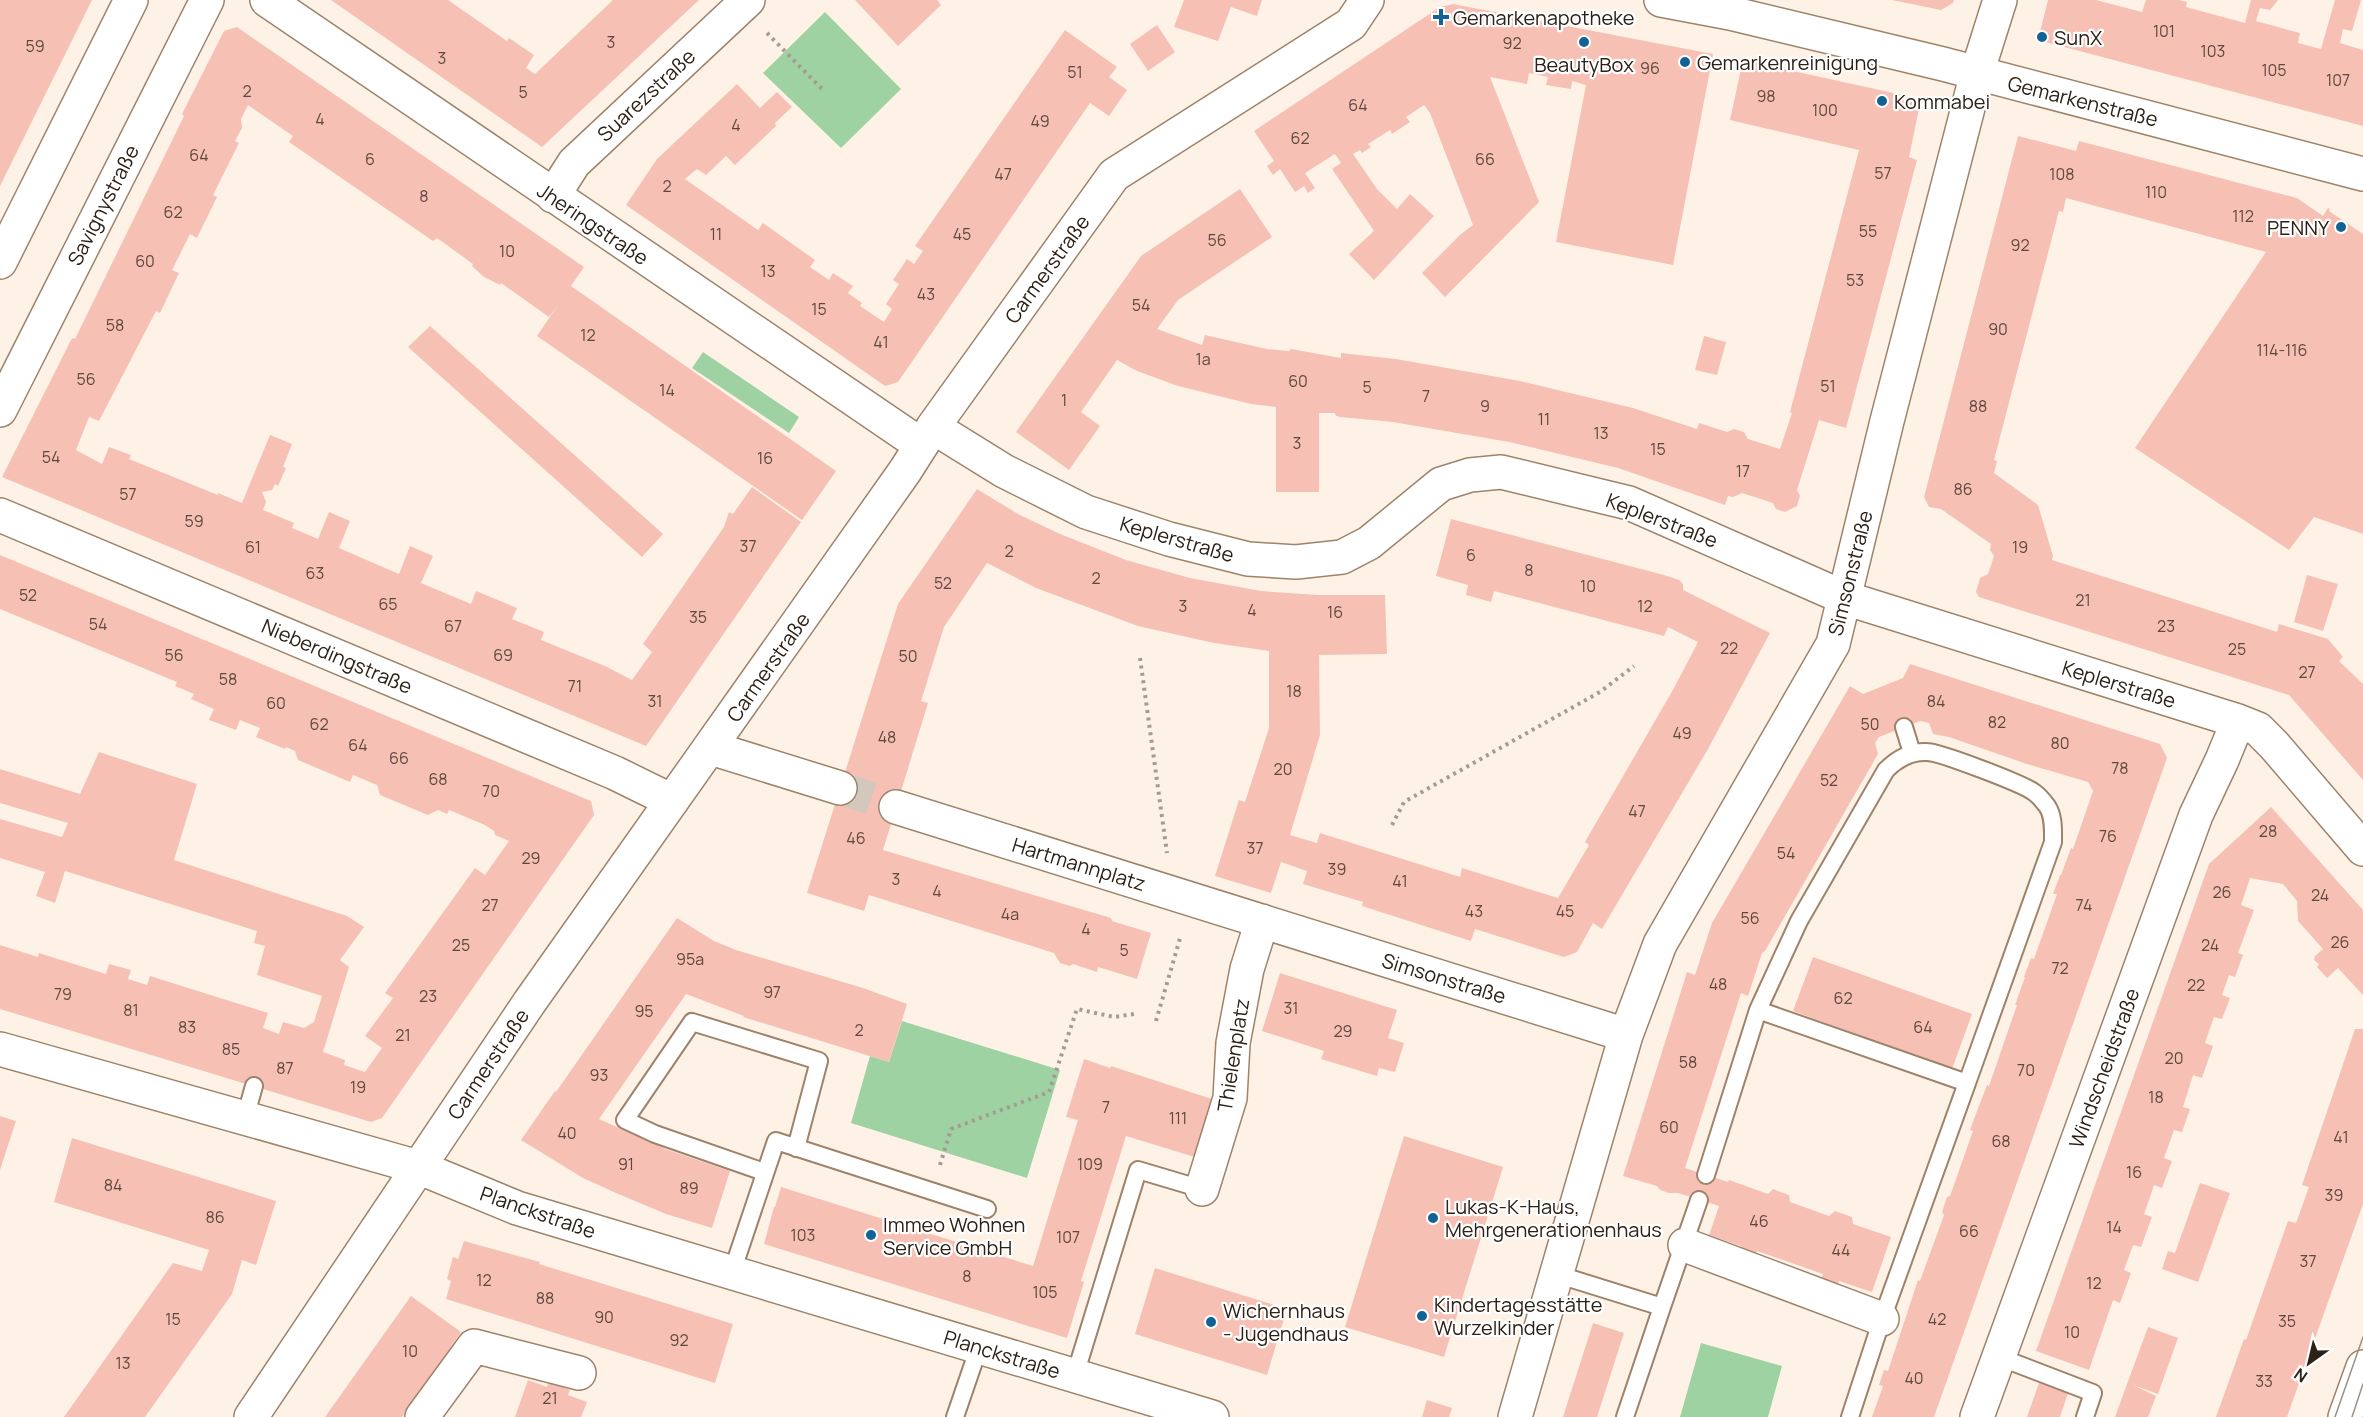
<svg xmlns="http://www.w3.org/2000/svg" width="2363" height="1417" viewBox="0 0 2363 1417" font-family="Manrope,sans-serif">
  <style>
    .green { fill: #9ed2a2 }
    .building { fill: #f7c0b5 }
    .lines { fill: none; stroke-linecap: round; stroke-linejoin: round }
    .minor-tunnel { stroke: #d4c8bd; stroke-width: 33; stroke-dasharray: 33 16; stroke-linecap: butt }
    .service-casing { stroke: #9e836a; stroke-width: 20 }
    .minor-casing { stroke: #9e836a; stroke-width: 36 }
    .secondary-casing { stroke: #9e836a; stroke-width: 36 }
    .path { stroke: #a79b91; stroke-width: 4; stroke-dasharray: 3 4.5; stroke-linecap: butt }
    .service { stroke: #fff; stroke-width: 16 }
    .minor { stroke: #fff; stroke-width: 33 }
    .secondary { stroke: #fff; stroke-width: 33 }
    .tram { stroke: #9b8f85; stroke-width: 1.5 }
    .poi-dot { fill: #116395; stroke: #fff; stroke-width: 2 }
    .labels { text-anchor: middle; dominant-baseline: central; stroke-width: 4.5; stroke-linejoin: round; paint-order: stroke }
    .number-label { font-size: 16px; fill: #5f493e }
    .poi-label { font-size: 20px; fill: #2c2117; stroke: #fff; text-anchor: start }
    .street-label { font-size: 20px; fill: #2c2117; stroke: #fff }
  </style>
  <rect width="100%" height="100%" fill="#fef2e7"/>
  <path class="green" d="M825,12L901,89L841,148L763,73Z
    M703,352L799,417L789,433L692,368Z
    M902,1021L1060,1070L1027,1178L851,1123L870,1056L889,1062Z
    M1701,1343L1782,1366L1768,1417H1680Z"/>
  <path class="building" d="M0,0H92L0,186Z
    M331,0H448L507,41L509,38L534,55L526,68L535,74L613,0H699L542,147Z
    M855,0H937L941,5L898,46Z
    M1184,0H1262L1257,16L1231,7L1218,41L1174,27Z
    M1892,0H1954L1953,3L1941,10Z
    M2048,0H2096L2142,12L2146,0H2179L2187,2L2186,7L2245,23L2251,0H2278L2270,10L2260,8L2256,21L2300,33L2298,43L2321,49L2335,0H2361L2352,31L2343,29L2340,43L2363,50V126L2038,40Z
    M1453,4L1713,54L1673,265L1556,242L1586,85L1572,81L1571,89L1546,85L1548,77L1529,73L1527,84L1490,77L1539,202L1445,297L1422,273L1461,234L1473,225L1430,113L1424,105L1406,117L1410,122L1392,134L1390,130L1368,144L1371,147L1362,153L1360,150L1353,154L1377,189L1397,209L1410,194L1434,216L1374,280L1349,254L1374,231L1332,169L1341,163L1335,154L1305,173L1315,188L1308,193L1304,186L1295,192L1280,169L1273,175L1267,166L1274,161L1254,131L1440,7Z
    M1157,25L1175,52L1148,71L1130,44Z
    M237,27L584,267L571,286L836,471L802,520L537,336L558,305L549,317L501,283L500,285L484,277L472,266L473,264L437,238L433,241L289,142L293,136L248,105L241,119L242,128L235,141L239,143L213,195L217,197L197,238L190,234L172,270L179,273L160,313L156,311L99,421L89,417L76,450L102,464L109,447L131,455L129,459L218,495V493L242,503L270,435L292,444L283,467L286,468L278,486L275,484L272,490L262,492L266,502L263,510L294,523L292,528L318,539L329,512L350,521L339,548L399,574L410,546L433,556L421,583L471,604L476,591L517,608L512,619L544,632L541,640L605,666L632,680L652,652L643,644L724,527L729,512L733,514L752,487L801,522L646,746L2,477L72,338L75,339L184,116L182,114L224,31Z
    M1065,30L1117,67L1109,77L1127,90L1109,116L1090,103L898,382L885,386L626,205L657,159L737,84L760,108L777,92L792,107L775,123L776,126L735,165L726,156L706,175L697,169L685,179L758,230L763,223L815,260L810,267L829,280L833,273L853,286L848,293L862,303L860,306L884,322L892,309L886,304L899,284L893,280L907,259L914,264L923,251L915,246Z
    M1743,60L1921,99L1909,157L1917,160L1846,428L1819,420L1797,490L1800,496L1797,506L1785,512L1776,509L1773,503L1742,493L1733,497L1728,496L1725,505L1618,468L1509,442L1393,422L1340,417L1336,416L1335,413H1319V492H1276V407L1251,404L1178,386L1137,371L1117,360L1081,412L1100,426L1069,470L1016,432L1141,256L1240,189L1272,237L1178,300L1157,329L1202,345L1205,335L1267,349L1289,351L1291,349L1341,358V353L1396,359L1520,381L1633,408L1697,429L1699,423L1727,432L1734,429L1744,432L1748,439L1780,449L1792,413L1790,412L1859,150L1730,120Z
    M2018,136L2076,151L2079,141L2297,198L2323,216L2328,208L2330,209L2329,211L2363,234V534L2314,517L2289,550L2135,448L2266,252L2066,198L2063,212L2059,211L1994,460L1997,461L1994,473L2038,505L2053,556L2052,560L2277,632L2279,624L2328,639L2343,657L2339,661L2363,684V780L2289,695L1979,597L1976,592L1980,578L1988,574L1994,556L1990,550L1991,544L1941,509L1929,507L1924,497Z
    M430,326L663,534L642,557L408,347Z
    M1704,336L1726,342L1717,375L1695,370Z
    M977,489L1018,514L1060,534L1126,560L1190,578L1261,591L1318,595H1385L1387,654L1319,655L1320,735L1290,835L1317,843L1320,833L1460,877L1462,868L1558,898L1589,845L1585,842L1674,688L1698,642L1668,627L1664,636L1494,591L1491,602L1466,595L1468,585L1436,576L1451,519L1664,575L1679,580L1683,584V590L1770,633L1708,749L1602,929L1593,923L1577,952L1564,957L1475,929L1471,941L1362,906L1363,902L1303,884L1307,871L1281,862L1271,893L1215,876L1239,800L1245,802L1269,728V651L1214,643L1138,626L1036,588L987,563L944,627L921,701L928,703L883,850L1111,918L1112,921L1151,933L1137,979L1098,967L1097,972L1073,964L1070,966L1060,963L1054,953L869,895L864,911L807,893L898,604Z
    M0,555L591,801L594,815L382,1118L371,1122L0,1009V945L38,957L39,953L106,974L109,964L131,970L128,979L147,985L150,976L268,1013L263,1028L279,1034L283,1022L304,1028L314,1022L322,996L257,975L265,946L254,943L257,931L65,871L55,903L36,896L45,872L0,858V819L62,837L68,823L0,803V769L80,794L99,752L197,784L174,860L347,916L364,927L340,960L349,967L323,1052L345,1060L344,1065L365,1072L382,1048L365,1036L393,998L385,993L475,868L485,875L509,841L495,835L494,831L485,825L449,810L447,814L438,810L428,815L380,795L377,785L353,775L350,782L298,760L295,751L286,747L285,749L256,737L260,728L240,720L236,730L209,720L214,709L191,699L194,694L175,686L177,682L0,609Z
    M2307,575L2338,584L2323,631L2294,622Z
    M1910,664L2160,744L2167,758L1934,1417H1872L1883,1386L1879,1385L1884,1370L1888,1371L1918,1280L1920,1281L1944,1215L1942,1212L1947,1197L1950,1196L1973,1131L1970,1130L1977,1111L1987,1085L1989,1086L2017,1005H2015L2025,977H2024L2031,958L2034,959L2057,894H2053L2060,875H2061L2071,848L2073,849L2093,791L2088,782L2027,764L1949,737L1933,734L1929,723L1920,721L1879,737L1875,743L1878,754L1765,951L1762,953L1748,996L1741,993L1685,1168L1728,1182L1729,1180L1768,1194L1773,1189L1789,1195L1790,1202L1829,1216L1835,1211L1852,1217L1853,1224L1891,1237L1872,1292L1839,1281L1837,1286L1821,1280L1823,1274L1757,1251L1755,1257L1740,1251L1741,1246L1709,1235L1719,1206L1678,1193H1669L1660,1190L1657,1186L1623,1176L1687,972L1695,975L1712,923L1850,686L1863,694L1903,678Z
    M2271,807L2363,910V995L2338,968L2327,978L2317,967L2319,964L2314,960L2315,956L2323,949L2298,921L2297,901L2283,884L2250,878L2241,905L2254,910L2238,953L2243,955L2235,977L2229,975L2222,995L2230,998L2222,1019L2214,1017L2209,1031L2205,1043L2213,1046L2202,1078L2193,1075L2183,1107L2190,1109L2182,1132L2174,1130L2164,1158L2172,1161L2162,1188L2154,1185L2149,1200L2144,1214L2152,1217L2141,1247L2133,1245L2124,1270L2131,1273L2120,1303L2113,1300L2089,1370L2036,1351L2209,864Z
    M677,918L714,941L736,950L863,988L907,1004L889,1062L743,1017L744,1016L686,994L599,1119L668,1150L730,1171L712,1228L666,1214L616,1193L583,1178L521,1140L555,1091L556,1092Z
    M1813,957L1972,1014L1952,1069L1793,1011Z
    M1280,973L1397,1010L1388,1038L1404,1043L1395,1072L1379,1068L1377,1076L1321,1059L1324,1051L1262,1031Z
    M2355,1029H2363V1204L2287,1417H2216L2244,1339L2246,1340L2288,1221L2296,1223L2309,1187L2302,1185Z
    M1084,1059L1110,1068L1111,1066L1218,1101L1201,1159L1126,1136L1081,1281L1084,1282L1067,1338L764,1244L774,1207H775L781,1187L1033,1266L1078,1120L1066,1117Z
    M0,1116L16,1121L0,1170Z
    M1404,1136L1503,1167L1444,1357L1345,1327Z
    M72,1138L276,1201L256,1265L242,1260L232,1294L145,1417H64L173,1263L202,1271L209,1250L54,1202Z
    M2200,1183L2230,1193L2198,1282L2162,1269L2168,1251L2175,1253Z
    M464,1241L540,1262L539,1264L733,1324L715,1383L446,1299L451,1281L447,1279L453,1257L458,1259Z
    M1155,1268L1287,1309L1267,1375L1135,1334Z
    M411,1296L461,1332L402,1417H325Z
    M1593,1323L1624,1333L1597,1417H1563Z
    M2148,1327L2178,1338L2158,1394L2133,1385L2156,1396L2148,1417H2115Z
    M528,1380L547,1387L549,1382L570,1390L568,1395L587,1402L581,1417H515Z
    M2040,1380L2069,1390L2060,1417H2027Z
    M1427,1400L1452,1408L1449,1417H1422Z"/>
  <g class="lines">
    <path class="minor-tunnel" d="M840,788L896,807"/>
    <g class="service-casing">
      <path id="service" d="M1904,727L1912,753
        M1758,1010L1799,921L1886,770C1897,759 1910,751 1927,752C1939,752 2024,784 2035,793C2039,796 2044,802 2047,806C2054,816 2053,831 2053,842L1967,1083
        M245,1118L254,1086
        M764,1172L655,1134L625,1120L692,1022L819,1061L796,1148
        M1706,1175L1758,1010L1967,1083L1882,1319L1850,1417
        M732,1272L776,1141L987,1209
        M1556,1274L1662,1307L1699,1200
        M1999,1357L2093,1393L2085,1417
        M1075,1375L1138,1170L1202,1189
        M955,1417L979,1347
        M1625,1417L1662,1307"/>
    </g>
    <g class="minor-casing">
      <path id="minor" d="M267,0L921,445
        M1661,0L1730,13L1943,64L2363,174
        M553,196L574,163L748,0
        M0,262L131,0
        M0,410L207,0
        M933,427L1004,471L1086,512L1169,539L1248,559L1296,562L1342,557L1369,543L1441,484L1470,475L1501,472L1629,503L1845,598L2238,721L2258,729L2274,745L2363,849
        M0,515L615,773L672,801
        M711,748L840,788
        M896,807L1626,1035
        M0,1049L418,1167L517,1208L1212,1417
        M1202,1189L1230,1098L1233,1043L1247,969L1262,921
        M1685,1245L1882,1319
        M251,1417L529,1003L905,471L933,427L1114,175L1351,24L1367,0
        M422,1417L474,1346L579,1373
        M1515,1417L1626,1035L1660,944L1833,644L1887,421L1977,73L2000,0
        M1977,1417L2196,815L2222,760L2238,721"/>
    </g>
    <g class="secondary-casing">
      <path id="secondary" d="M2345,1417L2363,1367"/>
    </g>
    <path class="path" d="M767,33L822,89
      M1140,658L1167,853
      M1392,825L1404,802L1600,692L1634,666
      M1156,1021L1181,935
      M940,1165L951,1129L1049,1092L1077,1009L1114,1017L1134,1014"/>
    <use href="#service" class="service"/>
    <use href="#minor" class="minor"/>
    <use href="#secondary" class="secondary"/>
    <path class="tram" d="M2335,1417L2363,1337
      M2352,1417L2363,1384"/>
  </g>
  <g class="poi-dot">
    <path d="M1438 8h6v6h6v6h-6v6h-6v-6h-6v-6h6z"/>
    <circle cx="2042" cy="37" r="6"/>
    <circle cx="1584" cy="42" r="6"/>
    <circle cx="1685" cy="62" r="6"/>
    <circle cx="1882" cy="101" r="6"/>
    <circle cx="2341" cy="227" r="6"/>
    <circle cx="1433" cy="1218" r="6"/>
    <circle cx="871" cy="1235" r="6"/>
    <circle cx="1422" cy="1316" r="6"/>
    <circle cx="1211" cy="1322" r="6"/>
  </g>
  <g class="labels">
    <g class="number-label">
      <text x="2164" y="31">101</text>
      <text x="611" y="42">3</text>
      <text x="1512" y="43">92</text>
      <text x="35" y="46">59</text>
      <text x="2213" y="51">103</text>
      <text x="442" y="58">3</text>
      <text x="1650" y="68">96</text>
      <text x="2274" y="70">105</text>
      <text x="1075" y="72">51</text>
      <text x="2338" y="80">107</text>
      <text x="247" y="91">2</text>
      <text x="523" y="92">5</text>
      <text x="1766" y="96">98</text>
      <text x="1358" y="105">64</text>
      <text x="1825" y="110">100</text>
      <text x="320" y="119">4</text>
      <text x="1040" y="121">49</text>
      <text x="736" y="125">4</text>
      <text x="1300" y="138">62</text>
      <text x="199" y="155">64</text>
      <text x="370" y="159">6</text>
      <text x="1485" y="159">66</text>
      <text x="1883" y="173">57</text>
      <text x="1003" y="174">47</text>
      <text x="2062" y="174">108</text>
      <text x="667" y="186">2</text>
      <text x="2156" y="192">110</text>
      <text x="424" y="196">8</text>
      <text x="173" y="212">62</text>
      <text x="2243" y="216">112</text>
      <text x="1868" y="231">55</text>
      <text x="716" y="234">11</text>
      <text x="962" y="234">45</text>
      <text x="1217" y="240">56</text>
      <text x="2020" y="245">92</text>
      <text x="507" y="251">10</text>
      <text x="145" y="261">60</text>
      <text x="768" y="271">13</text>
      <text x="1855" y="280">53</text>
      <text x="926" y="294">43</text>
      <text x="1141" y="305">54</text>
      <text x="819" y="309">15</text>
      <text x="115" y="325">58</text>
      <text x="1998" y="329">90</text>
      <text x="588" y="335">12</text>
      <text x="881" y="342">41</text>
      <text x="2282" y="350">114-116</text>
      <text x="1203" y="359">1a</text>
      <text x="86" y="379">56</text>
      <text x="1298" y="381">60</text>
      <text x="1828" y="386">51</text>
      <text x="1367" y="387">5</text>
      <text x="667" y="390">14</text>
      <text x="1426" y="396">7</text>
      <text x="1064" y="400">1</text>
      <text x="1485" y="406">9</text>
      <text x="1978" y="406">88</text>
      <text x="1544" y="419">11</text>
      <text x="1601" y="433">13</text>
      <text x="1297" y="443">3</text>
      <text x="1658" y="449">15</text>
      <text x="51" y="457">54</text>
      <text x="765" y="458">16</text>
      <text x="1743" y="471">17</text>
      <text x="1963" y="489">86</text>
      <text x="128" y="494">57</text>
      <text x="194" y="521">59</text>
      <text x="748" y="546">37</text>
      <text x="253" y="547">61</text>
      <text x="2020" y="547">19</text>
      <text x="1009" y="551">2</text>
      <text x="1471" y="555">6</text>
      <text x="1529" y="570">8</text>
      <text x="315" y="573">63</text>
      <text x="1096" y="578">2</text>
      <text x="943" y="583">52</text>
      <text x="1588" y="586">10</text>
      <text x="28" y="595">52</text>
      <text x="2083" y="600">21</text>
      <text x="388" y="604">65</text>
      <text x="1183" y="606">3</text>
      <text x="1645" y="606">12</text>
      <text x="1252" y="610">4</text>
      <text x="1335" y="612">16</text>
      <text x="698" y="617">35</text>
      <text x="98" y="624">54</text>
      <text x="453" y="626">67</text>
      <text x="2166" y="626">23</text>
      <text x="1729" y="648">22</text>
      <text x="2237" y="649">25</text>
      <text x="174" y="655">56</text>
      <text x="503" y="655">69</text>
      <text x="908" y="656">50</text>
      <text x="2307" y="672">27</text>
      <text x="228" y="679">58</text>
      <text x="575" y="686">71</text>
      <text x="1294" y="691">18</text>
      <text x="655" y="701">31</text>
      <text x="1936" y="701">84</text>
      <text x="276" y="703">60</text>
      <text x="1997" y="722">82</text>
      <text x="319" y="724">62</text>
      <text x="1870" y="724">50</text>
      <text x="1682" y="733">49</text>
      <text x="887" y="737">48</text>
      <text x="2060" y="743">80</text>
      <text x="358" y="745">64</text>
      <text x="399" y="758">66</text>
      <text x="2120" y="768">78</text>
      <text x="1283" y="769">20</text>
      <text x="438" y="779">68</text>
      <text x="1829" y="780">52</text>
      <text x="491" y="791">70</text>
      <text x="1637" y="811">47</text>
      <text x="2268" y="831">28</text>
      <text x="2108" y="836">76</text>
      <text x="856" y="838">46</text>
      <text x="1255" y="848">37</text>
      <text x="1786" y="853">54</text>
      <text x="531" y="858">29</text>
      <text x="1337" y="869">39</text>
      <text x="896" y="879">3</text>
      <text x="1400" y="881">41</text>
      <text x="937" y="891">4</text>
      <text x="2222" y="892">26</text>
      <text x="2320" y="895">24</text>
      <text x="490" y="905">27</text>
      <text x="2084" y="905">74</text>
      <text x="1474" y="911">43</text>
      <text x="1565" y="911">45</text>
      <text x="1010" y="914">4a</text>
      <text x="1750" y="918">56</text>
      <text x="1086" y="929">4</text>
      <text x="2340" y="942">26</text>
      <text x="461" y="945">25</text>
      <text x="2210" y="945">24</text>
      <text x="1124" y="950">5</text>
      <text x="690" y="959">95a</text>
      <text x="2060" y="968">72</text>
      <text x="1718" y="984">48</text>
      <text x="2196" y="985">22</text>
      <text x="772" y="992">97</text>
      <text x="63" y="994">79</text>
      <text x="428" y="996">23</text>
      <text x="1843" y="998">62</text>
      <text x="1291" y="1008">31</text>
      <text x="131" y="1010">81</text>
      <text x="644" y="1011">95</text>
      <text x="187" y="1027">83</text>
      <text x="1923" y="1027">64</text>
      <text x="859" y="1030">2</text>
      <text x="1343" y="1031">29</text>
      <text x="403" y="1035">21</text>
      <text x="231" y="1049">85</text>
      <text x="2174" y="1058">20</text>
      <text x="1688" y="1062">58</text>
      <text x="285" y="1068">87</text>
      <text x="2026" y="1070">70</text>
      <text x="599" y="1075">93</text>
      <text x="358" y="1087">19</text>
      <text x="2156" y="1097">18</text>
      <text x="1106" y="1107">7</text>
      <text x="1178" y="1118">111</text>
      <text x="1669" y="1127">60</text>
      <text x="567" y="1133">40</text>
      <text x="2341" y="1137">41</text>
      <text x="2001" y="1141">68</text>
      <text x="626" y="1164">91</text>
      <text x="1090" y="1164">109</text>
      <text x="2134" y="1172">16</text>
      <text x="113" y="1185">84</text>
      <text x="689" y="1188">89</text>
      <text x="2334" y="1195">39</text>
      <text x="215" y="1217">86</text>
      <text x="1759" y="1221">46</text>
      <text x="2114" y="1227">14</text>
      <text x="1969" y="1231">66</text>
      <text x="803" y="1235">103</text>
      <text x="1068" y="1237">107</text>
      <text x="1841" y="1250">44</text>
      <text x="2308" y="1261">37</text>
      <text x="967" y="1276">8</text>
      <text x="484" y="1280">12</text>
      <text x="2094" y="1283">12</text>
      <text x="1045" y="1292">105</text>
      <text x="545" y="1298">88</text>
      <text x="604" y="1317">90</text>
      <text x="173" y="1319">15</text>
      <text x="1937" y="1319">42</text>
      <text x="2287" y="1321">35</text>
      <text x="2072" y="1332">10</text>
      <text x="679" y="1340">92</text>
      <text x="410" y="1351">10</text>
      <text x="123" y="1363">13</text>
      <text x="1914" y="1378">40</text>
      <text x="2264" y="1381">33</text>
      <text x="550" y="1398">21</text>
    </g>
    <g class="poi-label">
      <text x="1453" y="17">Gemarkenapotheke</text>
      <text x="2054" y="37">SunX</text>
      <text x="1697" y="62">Gemarkenreinigung</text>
      <text x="1584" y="64" text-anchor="middle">BeautyBox</text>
      <text x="1894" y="101">Kommabei</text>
      <text x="2329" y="227" text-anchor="end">PENNY</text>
      <text x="1445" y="1206">Lukas-K-Haus,<tspan x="1445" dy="23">Mehrgenerationenhaus</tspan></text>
      <text x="883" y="1224">Immeo Wohnen<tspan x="883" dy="23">Service GmbH</tspan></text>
      <text x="1434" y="1304">Kindertagesstätte<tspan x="1434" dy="23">Wurzelkinder</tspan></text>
      <text x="1223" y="1310">Wichernhaus<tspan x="1223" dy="23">- Jugendhaus</tspan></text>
    </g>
    <g class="street-label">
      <text transform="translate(646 95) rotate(-43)">Suarezstraße</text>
      <text transform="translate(2083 101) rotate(14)">Gemarkenstraße</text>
      <text transform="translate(103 205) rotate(-63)">Savignystraße</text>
      <text transform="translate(593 224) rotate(34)">Jheringstraße</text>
      <text transform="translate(1047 269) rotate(-54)">Carmerstraße</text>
      <text transform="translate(1662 520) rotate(21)">Keplerstraße</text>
      <text transform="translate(1177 539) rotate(16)">Keplerstraße</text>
      <text transform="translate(1850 573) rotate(-76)">Simsonstraße</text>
      <text transform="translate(337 656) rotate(23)">Nieberdingstraße</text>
      <text transform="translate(768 667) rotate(-55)">Carmerstraße</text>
      <text transform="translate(2119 684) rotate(17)">Keplerstraße</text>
      <text transform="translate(1079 864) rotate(17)">Hartmannplatz</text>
      <text transform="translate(1444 978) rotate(17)">Simsonstraße</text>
      <text transform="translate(1233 1055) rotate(-81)">Thielenplatz</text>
      <text transform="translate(488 1064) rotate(-56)">Carmerstraße</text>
      <text transform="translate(2104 1068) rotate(-70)">Windscheidstraße</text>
      <text transform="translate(538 1212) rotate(19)">Planckstraße</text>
      <text transform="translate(1002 1354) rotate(17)">Planckstraße</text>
    </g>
  </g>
  <g transform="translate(2309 1363) rotate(214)" stroke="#ffffff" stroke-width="4.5" paint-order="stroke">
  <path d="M0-4.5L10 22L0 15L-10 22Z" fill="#2c2117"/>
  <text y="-9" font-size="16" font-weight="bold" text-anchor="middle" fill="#2c2117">N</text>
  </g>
</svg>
